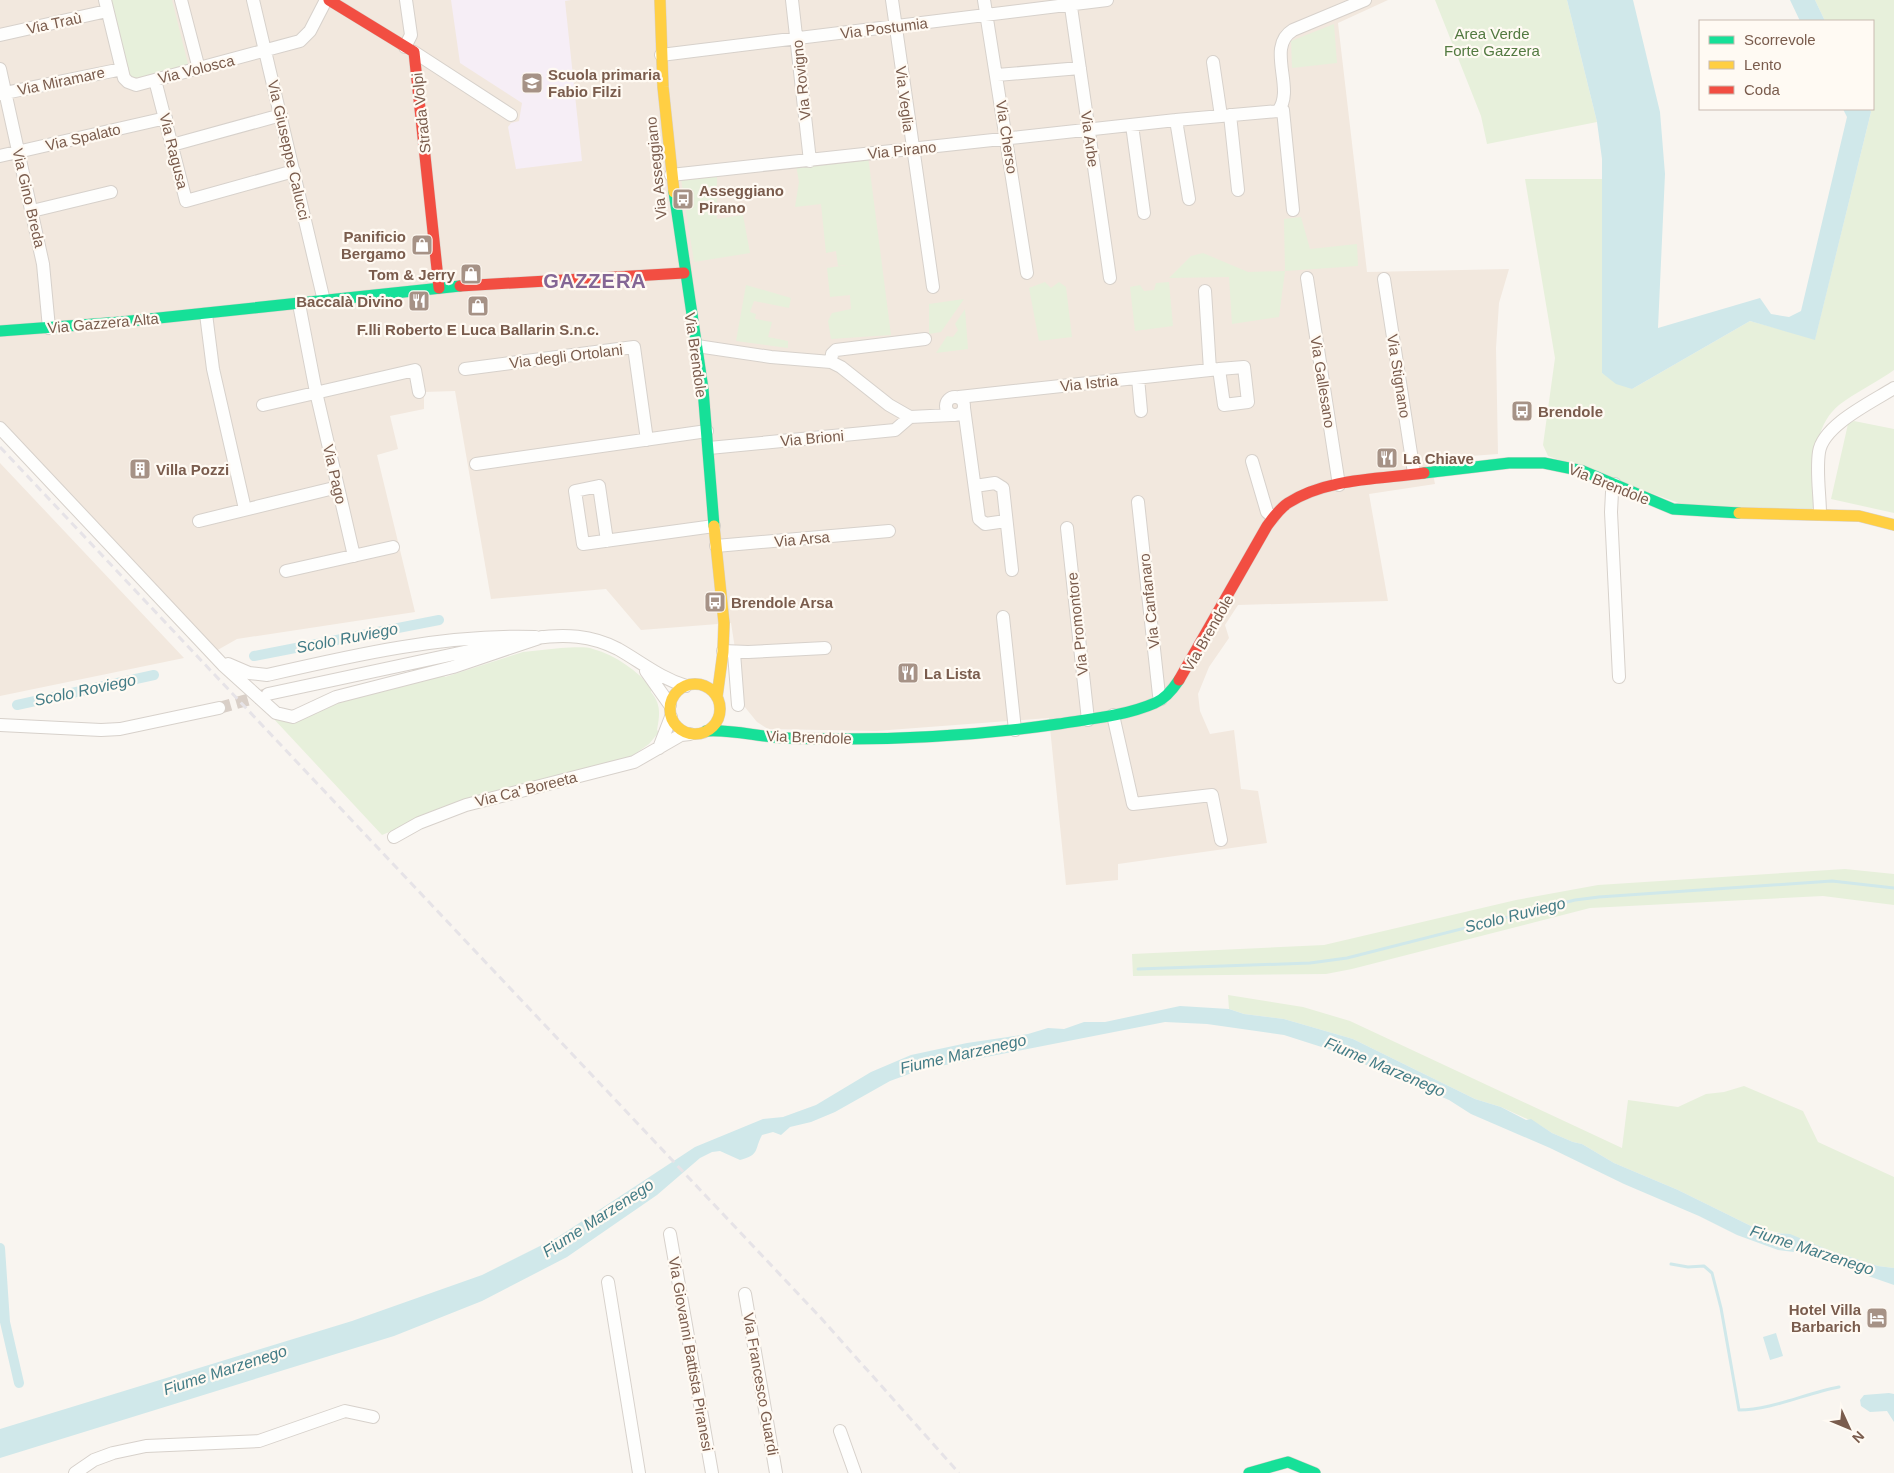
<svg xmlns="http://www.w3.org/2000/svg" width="1894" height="1473" viewBox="0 0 1894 1473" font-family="Arial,sans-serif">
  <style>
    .residential { fill: #f2e8de }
    .education { fill: #f6eef6 }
    .green { fill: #e7f0db }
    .water { fill: #d0e8ea }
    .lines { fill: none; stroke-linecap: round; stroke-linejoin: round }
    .stream { stroke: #d0e8ea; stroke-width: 3 }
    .canal { stroke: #d0e8ea; stroke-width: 10 }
    .street-tunnel { stroke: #d9cfc7; stroke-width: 12; stroke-dasharray: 12 6; stroke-linecap: butt }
    .street-casing { stroke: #d7d1cb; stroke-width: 14 }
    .fast-casing { stroke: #d9d2cb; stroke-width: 12 }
    .slow-casing { stroke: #d9d2cb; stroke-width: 12 }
    .jam-casing { stroke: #d9d2cb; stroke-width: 12 }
    .street { stroke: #fefefd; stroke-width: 12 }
    .fast { stroke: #16e098; stroke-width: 11 }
    .slow { stroke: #ffcf43; stroke-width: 11 }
    .jam { stroke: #f24e42; stroke-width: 11 }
    .rail { stroke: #e6e3e7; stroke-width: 3; stroke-dasharray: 8 5; stroke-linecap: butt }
    .labels { text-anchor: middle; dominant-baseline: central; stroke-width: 4.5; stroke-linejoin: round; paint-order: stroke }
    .street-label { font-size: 15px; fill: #7a5c4d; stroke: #fffaf3 }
    .park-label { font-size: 15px; fill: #537a41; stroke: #fffaf3 }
    .poi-label { font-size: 15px; font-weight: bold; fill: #7a5c4d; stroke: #fffaf3; text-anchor: start }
    .water-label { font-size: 16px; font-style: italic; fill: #437c86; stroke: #fffaf3 }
    .district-label { font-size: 20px; font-weight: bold; letter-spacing: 1px; fill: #846695; stroke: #fffaf3 }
  </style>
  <rect width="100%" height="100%" fill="#f9f5f0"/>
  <path class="residential" d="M0,0H1388L1338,23L1367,272L1509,269L1499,303L1496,348L1498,454L1430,459L1435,484L1369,494L1388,601L1238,605L1225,625L1229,638L1209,667L1198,694L1200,711L1210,734L1234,730L1241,789L1258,791L1267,843L1118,864V880L1066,885L1049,718L876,731L768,729L757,722L744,706L731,623L641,630L606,589L491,599L455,391L424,392V409L390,416L398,449L377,455L415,612L237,639L207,656L0,433Z
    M0,463L184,658L0,696Z"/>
  <path class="education" d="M451,0H571L565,1L582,161L516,169L508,127L511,123L519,121L522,103L460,63Z"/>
  <path class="green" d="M110,0H172L188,64L133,80L128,73Z
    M1435,0H1567L1597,122L1487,144L1481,116Z
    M1815,0H1894V370C1877,382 1856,392 1839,405C1810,429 1815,472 1815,505L1812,509L1687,506L1548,456L1543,445L1555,358L1525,179H1602V373L1632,389L1750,321L1815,339L1871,112L1870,109H1873V21H1825Z
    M1334,24L1337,63L1292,68L1291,41Z
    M868,156L891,335L831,339L828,321L832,313L851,309L850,295L830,297L827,268L848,265L838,266L836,251L826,253L821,204L795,207L799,182L796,165Z
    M717,174V219L743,215L750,253L694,262L681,179Z
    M1301,217L1310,249L1357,244L1358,266L1285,271L1279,317L1232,324L1229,277L1169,278L1191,256L1203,253L1248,272L1285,271L1284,219Z
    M1045,282L1051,288L1059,282L1066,287L1072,337L1039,341L1029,288Z
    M1169,282L1173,326L1135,331L1130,287L1140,285L1144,291L1154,290L1156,283Z
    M746,285L791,298L789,308L754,301L750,312L756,314L755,319L772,322L768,337L788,341V348L736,341Z
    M964,299L941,332L929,334V304Z
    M965,309L968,349L936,353L947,336L953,337L958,330L955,324Z
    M1854,421L1894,429V513L1831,499L1848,424Z
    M561,648C571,648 584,646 593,649C616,655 637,671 652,688L651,692C661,704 660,714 657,730L659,732L649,744L632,756L466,800L382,835L272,717L443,674L445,677L523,652Z
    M1845,869L1894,874V905L1823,896L1590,908L1352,969L1326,974L1133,976L1132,954L1324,945L1516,900L1598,885Z
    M1228,995L1303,1007L1350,1021L1622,1148L1628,1100L1678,1107L1706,1094L1724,1092L1744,1086L1803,1111L1818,1142L1894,1177V1268L1878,1266L1831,1251L1793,1236L1751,1226L1678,1190L1614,1163L1582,1144L1573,1142L1552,1133L1538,1124L1501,1107L1475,1099L1353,1039L1284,1019L1244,1014L1229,1009Z"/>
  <path class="water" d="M1567,0H1633L1660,112L1665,174L1658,328L1760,298L1771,314L1789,317L1801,311L1847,117L1843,109H1870L1871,112L1815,340L1750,321L1632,389L1616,384L1602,373V159L1597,122Z
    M1790,0H1815L1825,21H1800Z
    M1180,1006L1229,1009L1244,1014L1284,1019L1353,1039L1475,1099L1501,1107L1526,1120L1531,1119L1552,1133L1573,1142L1582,1144L1614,1163L1678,1190L1751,1226L1776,1233L1790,1234L1831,1251L1878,1266L1894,1268V1285L1802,1253L1778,1250L1737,1235L1699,1216L1624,1184L1550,1148L1471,1114L1449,1100L1331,1050L1284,1035L1207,1024L1165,1022L920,1070L890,1081L835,1112L811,1122L790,1127L781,1135L773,1132L762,1135C754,1150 760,1155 740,1160L720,1151L712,1152L700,1158L657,1195L567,1257L482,1301L394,1336L0,1458V1429L352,1321L482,1275L558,1237L695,1147L763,1119L783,1117L816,1105L871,1072L911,1055L967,1043L1028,1034L1048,1028L1064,1029L1084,1022H1105Z
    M1776,1333L1783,1356L1770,1360L1763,1337Z
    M1889,1393L1894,1394V1422L1887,1411L1870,1412L1861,1406L1860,1400L1864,1395Z"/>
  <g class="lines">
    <path class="stream" d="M1138,969L1310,963L1347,958L1575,900L1599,897L1832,881L1894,888
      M1671,1264L1688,1267L1704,1266L1712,1273L1721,1308L1739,1410C1772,1410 1806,1393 1839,1387"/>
    <path class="canal" d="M254,656L439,620
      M17,705L154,675
      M0,1248L5,1322L19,1383"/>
    <path class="street-tunnel" d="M219,708L268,694"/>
    <g class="street-casing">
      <path id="street" d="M105,0L124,78L128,82L136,85L300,41L310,31L326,0
        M181,0L199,69
        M253,0L324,301
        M792,0L810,161
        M892,0L933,287
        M984,0L1027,273
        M1070,0L1110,278
        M0,35L107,11
        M405,47L411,35L406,0
        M414,52L511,115
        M661,55L1107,0
        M1213,62L1221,116
        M0,69L43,264L49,328
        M997,75L1080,68
        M155,80L186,201L294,171
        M0,94L122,69
        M1281,107L1283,110L1293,210
        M1230,115L1238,190
        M1176,120L1189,199
        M1132,125L1144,213
        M172,145L281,115
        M0,156L166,118
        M671,175L1176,120L1278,111C1296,89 1265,47 1293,30L1365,0
        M32,211L111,192
        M1307,278L1339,485
        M1384,279L1414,473
        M1205,291L1210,370
        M299,304L316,392L354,556
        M206,314L213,369L245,509
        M697,346L771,357L831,362L841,367L889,405L910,417L951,415
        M831,362L832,354L836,350L925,339
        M465,369L634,347L647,440
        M1138,378L1141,411
        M946 406a9 9 0 1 1 18 0a9 9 0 1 1-18 0Z
        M959,397L1219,369L1244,367L1248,402L1224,405L1219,369
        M263,405L415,370L419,392
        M964,408L979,519L985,524L1006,521
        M0,428L223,665L276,713L293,717L336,697L453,667L542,637
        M709,448L895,430L910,417
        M1252,461L1267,512L1273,517
        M476,464L707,431
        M1615,484L1612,492L1611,512L1619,677
        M975,486L995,483L1003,488L1012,570
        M1138,502L1159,695L1161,699
        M1820,514C1820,495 1816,472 1819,452C1823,425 1872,402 1894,388
        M199,521L338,487
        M1067,528L1088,720
        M607,541L599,486L575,491L583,544L714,526
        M716,546L889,531
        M286,571L393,547
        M1003,617L1015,730
        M535,638C565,634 591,635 618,649C641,662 660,678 686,686
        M723,651L748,652L825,648
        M734,653L738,705
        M228,664L249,673L267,675C354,655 445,634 535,637
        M646,671L670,705
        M268,694L506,643
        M1113,715L1133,804L1212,795L1221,840
        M0,725L101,730L120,729L219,708
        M659,748L671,717
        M394,837L419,823L466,805L634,762L681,735L690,734
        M670,1234L712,1473
        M608,1282L639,1473
        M745,1294L776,1473
        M840,1431L855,1473
        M75,1473L94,1460L113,1453L146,1446L259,1441L345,1411L373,1417"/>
    </g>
    <g class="fast-casing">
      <path id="fast" d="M674,192L703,389L714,526
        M0,331L121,322L460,286
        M1424,473L1509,463H1544L1583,471L1673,509L1739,513
        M706,731C733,729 758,737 785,738C876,741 968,737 1058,724C1090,719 1125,716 1155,703C1165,699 1173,689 1179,680
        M1249,1473L1288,1462L1315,1473"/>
    </g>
    <g class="slow-casing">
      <path id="slow" d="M660,0L663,87L674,192
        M1739,513L1859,516L1894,525
        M714,526L724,623L723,652L717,697
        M670 709a25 25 0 1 1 50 0a25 25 0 1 1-50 0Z"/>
    </g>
    <g class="jam-casing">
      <path id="jam" d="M329,0L414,52L439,288
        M460,286L684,273
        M1179,680L1267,526C1273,518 1279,509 1288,503C1326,478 1381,479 1424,473"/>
    </g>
    <use href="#street" class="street"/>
    <use href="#fast" class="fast"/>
    <use href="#slow" class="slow"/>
    <use href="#jam" class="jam"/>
    <path class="rail" d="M0,447L820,1317L959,1473"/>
  </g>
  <defs>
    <g id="school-square" transform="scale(1.125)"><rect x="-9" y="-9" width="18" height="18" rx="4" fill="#a69286" stroke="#fffaf3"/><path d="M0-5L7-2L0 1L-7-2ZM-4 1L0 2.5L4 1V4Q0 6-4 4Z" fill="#fff"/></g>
    <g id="bus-square" transform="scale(1.125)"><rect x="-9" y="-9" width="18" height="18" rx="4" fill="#a69286" stroke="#fffaf3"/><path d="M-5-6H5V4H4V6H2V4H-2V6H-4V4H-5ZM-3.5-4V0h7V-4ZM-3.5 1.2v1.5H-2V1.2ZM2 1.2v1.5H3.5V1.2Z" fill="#fff"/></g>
    <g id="shop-square" transform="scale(1.125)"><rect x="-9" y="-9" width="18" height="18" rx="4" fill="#a69286" stroke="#fffaf3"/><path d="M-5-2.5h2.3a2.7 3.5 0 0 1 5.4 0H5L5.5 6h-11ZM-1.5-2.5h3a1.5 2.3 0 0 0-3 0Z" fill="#fff"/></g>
    <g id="restaurant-square" transform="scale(1.125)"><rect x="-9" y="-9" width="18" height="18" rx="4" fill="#a69286" stroke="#fffaf3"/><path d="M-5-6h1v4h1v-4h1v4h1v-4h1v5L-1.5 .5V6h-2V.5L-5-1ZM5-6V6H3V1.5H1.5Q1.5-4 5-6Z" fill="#fff"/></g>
    <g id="building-square" transform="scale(1.125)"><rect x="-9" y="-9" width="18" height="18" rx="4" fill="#a69286" stroke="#fffaf3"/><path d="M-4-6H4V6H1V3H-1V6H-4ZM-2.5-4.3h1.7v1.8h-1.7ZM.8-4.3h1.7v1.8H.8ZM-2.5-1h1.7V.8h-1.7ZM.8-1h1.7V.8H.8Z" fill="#fff"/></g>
    <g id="hotel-square" transform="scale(1.125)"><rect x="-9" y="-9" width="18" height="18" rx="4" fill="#a69286" stroke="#fffaf3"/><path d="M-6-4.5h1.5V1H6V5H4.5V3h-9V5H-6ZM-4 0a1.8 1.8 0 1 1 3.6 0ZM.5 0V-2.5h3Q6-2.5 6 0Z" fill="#fff"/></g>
  </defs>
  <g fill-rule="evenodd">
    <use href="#school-square" x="532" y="83"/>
    <use href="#bus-square" x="683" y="199"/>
    <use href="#shop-square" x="422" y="245"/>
    <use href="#shop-square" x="471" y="274"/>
    <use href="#restaurant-square" x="419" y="301"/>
    <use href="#shop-square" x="478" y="306"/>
    <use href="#bus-square" x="1522" y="411"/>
    <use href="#restaurant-square" x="1387" y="458"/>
    <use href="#building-square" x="140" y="469"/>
    <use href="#bus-square" x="715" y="602"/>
    <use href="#restaurant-square" x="908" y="673"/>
    <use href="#hotel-square" x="1877" y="1318"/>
  </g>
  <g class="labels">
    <g class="street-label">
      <text transform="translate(54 23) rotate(-12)">Via Traù</text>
      <text transform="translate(884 28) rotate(-7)">Via Postumia</text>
      <text transform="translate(196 69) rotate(-14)">Via Volosca</text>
      <text transform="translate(801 80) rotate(-96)">Via Rovigno</text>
      <text transform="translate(61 81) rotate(-12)">Via Miramare</text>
      <text transform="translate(905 99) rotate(83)">Via Veglia</text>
      <text transform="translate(421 113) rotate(-96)">Strada Volpi</text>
      <text transform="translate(83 137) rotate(-13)">Via Spalato</text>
      <text transform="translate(1007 137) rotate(81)">Via Cherso</text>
      <text transform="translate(1090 139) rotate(82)">Via Arbe</text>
      <text transform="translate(289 150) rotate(77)">Via Giuseppe Calucci</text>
      <text transform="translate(902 150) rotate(-6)">Via Pirano</text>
      <text transform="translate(174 151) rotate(76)">Via Ragusa</text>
      <text transform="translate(656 168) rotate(-96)">Via Asseggiano</text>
      <text transform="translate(29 198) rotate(77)">Via Gino Breda</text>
      <text transform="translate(103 323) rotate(-5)">Via Gazzera Alta</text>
      <text transform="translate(696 355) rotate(82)">Via Brendole</text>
      <text transform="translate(566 356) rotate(-7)">Via degli Ortolani</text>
      <text transform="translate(1399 376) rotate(81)">Via Stignano</text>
      <text transform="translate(1323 382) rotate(81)">Via Gallesano</text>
      <text transform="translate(1089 383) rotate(-6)">Via Istria</text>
      <text transform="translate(812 438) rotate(-5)">Via Brioni</text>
      <text transform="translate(335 474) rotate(77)">Via Pago</text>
      <text transform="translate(1609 484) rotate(22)">Via Brendole</text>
      <text transform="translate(802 539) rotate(-5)">Via Arsa</text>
      <text transform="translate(1149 601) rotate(-96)">Via Canfanaro</text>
      <text transform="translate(1077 624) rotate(-96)">Via Promontore</text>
      <text transform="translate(1208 633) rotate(-60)">Via Brendole</text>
      <text transform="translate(809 737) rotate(2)">Via Brendole</text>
      <text transform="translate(526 789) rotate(-14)">Via Ca' Boreeta</text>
      <text transform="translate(691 1354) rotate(80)">Via Giovanni Battista Piranesi</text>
      <text transform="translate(761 1384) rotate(80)">Via Francesco Guardi</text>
    </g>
    <g class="park-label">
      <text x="1492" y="33">Area Verde<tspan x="1492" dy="17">Forte Gazzera</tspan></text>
    </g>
    <g class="poi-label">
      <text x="548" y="74">Scuola primaria<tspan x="548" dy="17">Fabio Filzi</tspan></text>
      <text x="699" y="190">Asseggiano<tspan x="699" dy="17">Pirano</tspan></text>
      <text x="406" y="236" text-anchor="end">Panificio<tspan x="406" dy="17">Bergamo</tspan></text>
      <text x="455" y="274" text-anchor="end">Tom &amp; Jerry</text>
      <text x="403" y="301" text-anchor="end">Baccalà Divino</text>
      <text x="478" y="329" text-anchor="middle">F.lli Roberto E Luca Ballarin S.n.c.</text>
      <text x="1538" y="411">Brendole</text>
      <text x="1403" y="458">La Chiave</text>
      <text x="156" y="469">Villa Pozzi</text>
      <text x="731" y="602">Brendole Arsa</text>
      <text x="924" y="673">La Lista</text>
      <text x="1861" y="1309" text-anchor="end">Hotel Villa<tspan x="1861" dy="17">Barbarich</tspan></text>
    </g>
    <g class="water-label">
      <text transform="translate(347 638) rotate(-11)">Scolo Ruviego</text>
      <text transform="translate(85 690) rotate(-12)">Scolo Roviego</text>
      <text transform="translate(1515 915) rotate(-14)">Scolo Ruviego</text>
      <text transform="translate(963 1054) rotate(-13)">Fiume Marzenego</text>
      <text transform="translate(1385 1067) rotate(23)">Fiume Marzenego</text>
      <text transform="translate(598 1218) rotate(-33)">Fiume Marzenego</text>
      <text transform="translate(1812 1250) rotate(18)">Fiume Marzenego</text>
      <text transform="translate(225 1370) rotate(-18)">Fiume Marzenego</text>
    </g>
    <g class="district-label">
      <text x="595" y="281">GAZZERA</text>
    </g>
  </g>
  <rect x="1699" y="20" width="175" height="90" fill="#fffaf3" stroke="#cabbb1"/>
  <rect x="1709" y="36" width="25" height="8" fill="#16e098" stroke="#cabbb1"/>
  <text x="1744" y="45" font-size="15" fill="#7a5c4d">Scorrevole</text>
  <rect x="1709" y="61" width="25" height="8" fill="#ffcf43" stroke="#cabbb1"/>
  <text x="1744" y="70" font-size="15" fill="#7a5c4d">Lento</text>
  <rect x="1709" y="86" width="25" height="8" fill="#f24e42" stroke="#cabbb1"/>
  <text x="1744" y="95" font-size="15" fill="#7a5c4d">Coda</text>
  <g transform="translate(1849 1428) rotate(134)" stroke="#fffaf3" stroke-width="4" paint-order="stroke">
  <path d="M0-4L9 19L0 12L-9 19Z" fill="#7a5c4d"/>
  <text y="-8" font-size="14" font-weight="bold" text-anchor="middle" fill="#7a5c4d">N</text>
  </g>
</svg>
